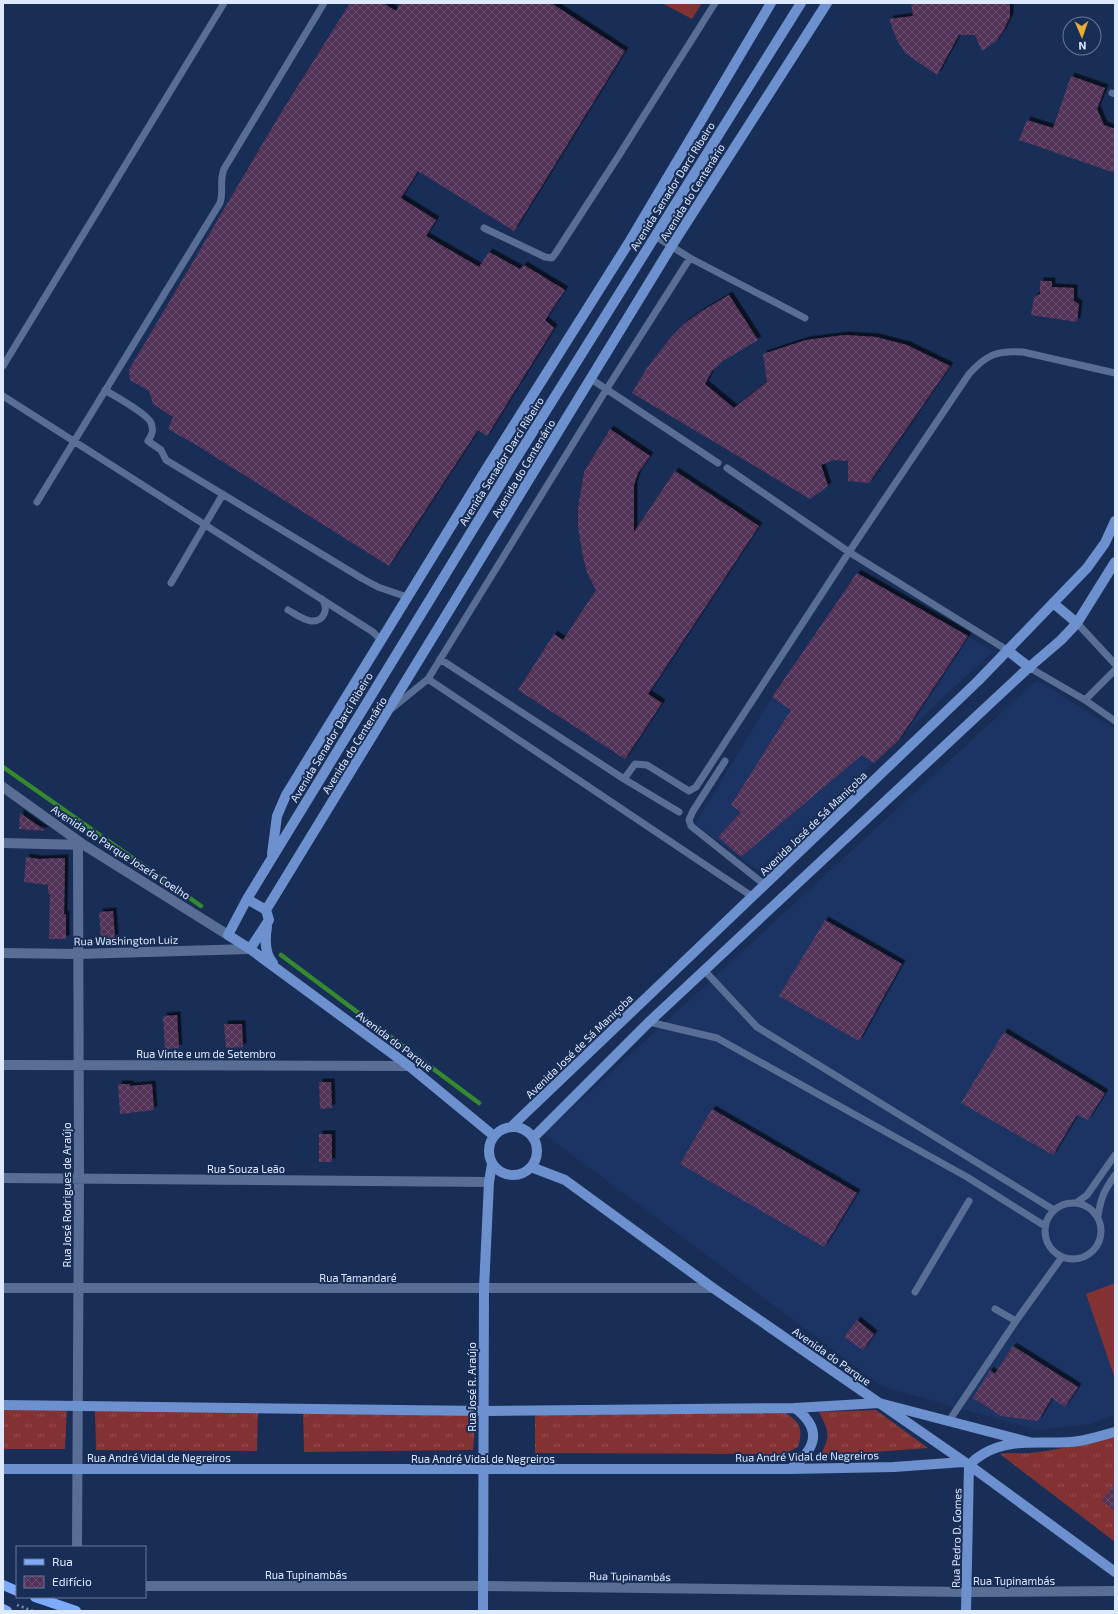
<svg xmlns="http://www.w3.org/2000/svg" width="1118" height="1614" viewBox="0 0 1118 1614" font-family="'Exo 2',sans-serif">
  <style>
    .built { fill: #1c3463 }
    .grass { fill: url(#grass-tufts) }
    .garden { fill: #833233 }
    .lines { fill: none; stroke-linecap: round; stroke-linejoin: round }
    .stream { stroke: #35892e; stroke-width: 4.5 }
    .building { fill: url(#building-cross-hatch); filter: url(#shadow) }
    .path { stroke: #7b8baa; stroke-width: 2.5; stroke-dasharray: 2 3; stroke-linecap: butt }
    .lane { stroke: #586e95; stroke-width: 7 }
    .street { stroke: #586e95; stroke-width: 10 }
    .secondary { stroke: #6d90cf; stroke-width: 10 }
    .primary { stroke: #7eaafb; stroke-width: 10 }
    .labels { text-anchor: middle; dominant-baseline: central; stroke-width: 4; stroke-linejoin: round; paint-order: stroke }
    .street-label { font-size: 11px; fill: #dde9fe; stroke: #192e56 }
  </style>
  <defs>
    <pattern id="grass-tufts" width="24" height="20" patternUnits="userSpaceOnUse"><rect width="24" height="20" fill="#833233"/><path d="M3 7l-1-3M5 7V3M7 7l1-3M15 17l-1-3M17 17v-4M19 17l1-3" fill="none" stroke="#945052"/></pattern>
    <pattern id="building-cross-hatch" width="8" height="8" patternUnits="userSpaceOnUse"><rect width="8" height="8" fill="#523158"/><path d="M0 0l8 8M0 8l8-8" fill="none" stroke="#6a4f71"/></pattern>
    <filter id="shadow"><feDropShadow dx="3.5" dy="-3.5" stdDeviation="0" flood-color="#0009"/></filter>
  </defs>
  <rect width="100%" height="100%" fill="#192e56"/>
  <path class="built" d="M857,573L993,651L758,870L695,824L772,697Z
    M1037,680L1115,729V1415L1090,1424L1038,1430L883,1387L544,1134Z"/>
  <path class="grass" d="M67,1406L65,1449H3V1407Z
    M258,1407L257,1451L96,1450L95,1411Z
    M303,1408L476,1410L473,1450L304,1452Z
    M535,1409L782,1411C799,1421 804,1427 798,1447L784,1454L535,1453Z
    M876,1410L928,1448L820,1456C831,1435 829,1432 819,1412Z
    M1115,1434V1542L1000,1454C1010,1452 1020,1454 1030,1453C1059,1450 1088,1443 1115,1434Z"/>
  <path class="garden" d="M662,3H702L692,19Z
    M1115,1283V1379L1086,1294Z"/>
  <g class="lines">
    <path class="stream" d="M3,767L201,906
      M281,955L479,1103"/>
  </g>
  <path class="building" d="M350,3H383L396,11L400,3H551L625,51L514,231L418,171L401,198L436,220L426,236L479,267L489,252L520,269L524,265L565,290L545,320L554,328L487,436L478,430L389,566L198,446L168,429L173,417L153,404L149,391L130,380L129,370L279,116Z
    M911,3H1010V17L1003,31L996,41L982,51L975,35H959L937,75L905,53L897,40L889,19L913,16Z
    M1071,76L1105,88L1097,109L1104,125L1115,129V173L1019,140L1027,120L1053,128Z
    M1040,281H1052V287L1074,288V301L1079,304L1077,322L1031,315L1034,297L1040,294Z
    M729,295L758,340L723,361L712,371L705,384L734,408L767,382L763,354L806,340L845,335L876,337L907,345L950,366L869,483L848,481V461L834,460L821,465L828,486L810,499L632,393L647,368L671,337L685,323L702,311Z
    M610,429L650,456L638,473L634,485V532L675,471L759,526L648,694L662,703L625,759L518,690L554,634L563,640L596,590L588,575L584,562L578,527V508L584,472Z
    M857,573L968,636L899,740L874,763L862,755L741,857L718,837L741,812L731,805L791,710L772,697Z
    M20,813L46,831L19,829Z
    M26,857L39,859L65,858L64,914H66V939H49L50,894H48V885L24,882Z
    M113,911L115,938L101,939L99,912Z
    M825,920L902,964L859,1041L779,996Z
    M177,1015L179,1048L165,1049L163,1016Z
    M224,1024H242L243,1047L226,1048Z
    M1004,1032L1105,1093L1088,1120L1077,1115L1053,1155L961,1103Z
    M319,1082H331L332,1108L320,1109Z
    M118,1084H130V1086L152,1084L154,1110L120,1114Z
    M712,1109L857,1193L824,1247L680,1164Z
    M319,1134H332V1162H319Z
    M857,1320L874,1334L863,1350L844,1337Z
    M1013,1346L1078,1387L1065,1407L1052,1398L1038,1421L1001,1416L973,1398L990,1370L995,1374Z
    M1115,1483V1511L1102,1501Z"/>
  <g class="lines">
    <path class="path" d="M17,1605L33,1611"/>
    <path class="lane" d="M1112,93L1115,94
      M484,228L545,257L552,258L555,254L616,160L715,3
      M655,236L690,258L805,318
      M3,366L224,3
      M591,379L718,463
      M105,390C114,396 148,414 151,423C154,430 152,435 148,441L161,450L166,460L363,579L378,587L407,597
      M3,396L373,632L379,638L380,642
      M727,468L849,552L1007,650
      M37,502L220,203C224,191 219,181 224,169L324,3
      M171,583L223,494
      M288,610C295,614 303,620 311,621C324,622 329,609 322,599
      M1077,623L1115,664
      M440,659L624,779L679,812
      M1030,668L1085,700L1115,721
      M428,679L753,897
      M1085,700L1115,670
      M391,709L428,679L606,390L690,258
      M725,761L693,811L689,820L691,826L696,830L765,885
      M624,779L635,764L647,765L689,791L696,787L849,552L969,374C986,355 997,350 1023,352L1115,373
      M704,970L757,1027L1054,1210
      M649,1022L717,1038L967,1177L1045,1226
      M1045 1231a28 28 0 1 1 56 0a28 28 0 1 1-56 0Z
      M1076,1203L1087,1195L1115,1155
      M1098,1216C1101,1197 1104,1191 1115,1175
      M915,1292L969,1201
      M995,1309L1016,1321
      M949,1421L1016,1321L1062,1257"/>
    <path class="street" d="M3,787L84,845L228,935
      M3,843L84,845
      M3,953L78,954L250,949
      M3,1065L409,1066
      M3,1178L489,1182
      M3,1288H713
      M77,1547L79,1179L78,844
      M145,1586H482L967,1592L1115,1591"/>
    <path class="secondary" d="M488,466L514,462
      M1053,603L1077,623
      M1007,650L1030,668
      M272,854L277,816L286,795L488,466L628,244L771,3
      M247,899L266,910
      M267,927C265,939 264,953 273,963
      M250,949L269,920L266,910L671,247L827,3
      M511,1127L978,681L1087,568L1105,543L1115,521
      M489 1151a24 24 0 1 1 48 0a24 24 0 1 1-48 0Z
      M494,1136L409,1066L250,949L228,935L247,899L272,858L514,462L801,3
      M533,1138L649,1022L1026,670L1061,640L1077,623L1115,562
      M531,1167L565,1180L713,1288L969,1465L1115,1572
      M3,1405L483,1411L795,1408L879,1403L1029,1442
      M3,1469H790L894,1467L963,1462
      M790,1469C815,1450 824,1430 795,1408
      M483,1611L484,1288L489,1182L492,1164
      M966,1611L969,1465C973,1461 978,1457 983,1454C1012,1436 1048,1446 1079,1441C1091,1439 1103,1435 1115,1432"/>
    <path class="primary" d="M3,1585L17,1591
      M35,1597L76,1611
      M3,1609L7,1611"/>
  </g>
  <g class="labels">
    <g class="street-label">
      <text transform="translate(672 186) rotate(-58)">Avenida Senador Darcí Ribeiro</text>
      <text transform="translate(692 192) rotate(-58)">Avenida do Centenário</text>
      <text transform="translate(501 461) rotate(-58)">Avenida Senador Darcí Ribeiro</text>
      <text transform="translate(523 468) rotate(-59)">Avenida do Centenário</text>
      <text transform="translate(331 737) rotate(-59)">Avenida Senador Darcí Ribeiro</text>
      <text transform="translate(354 745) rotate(-58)">Avenida do Centenário</text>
      <text transform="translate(813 823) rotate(-44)">Avenida José de Sá Maniçoba</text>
      <text transform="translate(121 852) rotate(33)">Avenida do Parque Josefa Coelho</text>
      <text transform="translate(126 940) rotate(-1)">Rua Washington Luiz</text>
      <text transform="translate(395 1041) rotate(37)">Avenida do Parque</text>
      <text transform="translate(579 1046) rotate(-44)">Avenida José de Sá Maniçoba</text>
      <text x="206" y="1053">Rua Vinte e um de Setembro</text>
      <text x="246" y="1168">Rua Souza Leão</text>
      <text transform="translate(66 1195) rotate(-90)">Rua José Rodrigues de Araújo</text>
      <text x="358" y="1277">Rua Tamandaré</text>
      <text transform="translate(832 1356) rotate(35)">Avenida do Parque</text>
      <text transform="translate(471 1387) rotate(-90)">Rua José R. Araújo</text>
      <text transform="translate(807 1456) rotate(-1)">Rua André Vidal de Negreiros</text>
      <text x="159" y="1457">Rua André Vidal de Negreiros</text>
      <text x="483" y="1458">Rua André Vidal de Negreiros</text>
      <text transform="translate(956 1538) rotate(-89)">Rua Pedro D. Gomes</text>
      <text x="306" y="1574">Rua Tupinambás</text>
      <text transform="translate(630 1576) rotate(1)">Rua Tupinambás</text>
      <text x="1014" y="1580">Rua Tupinambás</text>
    </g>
  </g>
  <rect width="1118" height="1614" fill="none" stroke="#dde9fe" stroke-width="8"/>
  <rect x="16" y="1546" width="130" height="52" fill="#192e56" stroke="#677999"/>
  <rect x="24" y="1559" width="20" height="6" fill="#7eaafb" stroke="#677999"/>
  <text x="52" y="1566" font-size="12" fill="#dde9fe">Rua</text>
  <rect x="24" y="1576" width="20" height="12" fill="url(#building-cross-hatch)" stroke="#677999"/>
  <text x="52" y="1586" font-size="12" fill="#dde9fe">Edifício</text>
  <g transform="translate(1082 36) rotate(178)"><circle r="19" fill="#192e56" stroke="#677999"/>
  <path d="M0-3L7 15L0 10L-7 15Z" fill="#e5ad35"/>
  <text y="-6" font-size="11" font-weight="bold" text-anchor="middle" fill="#dde9fe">N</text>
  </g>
</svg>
